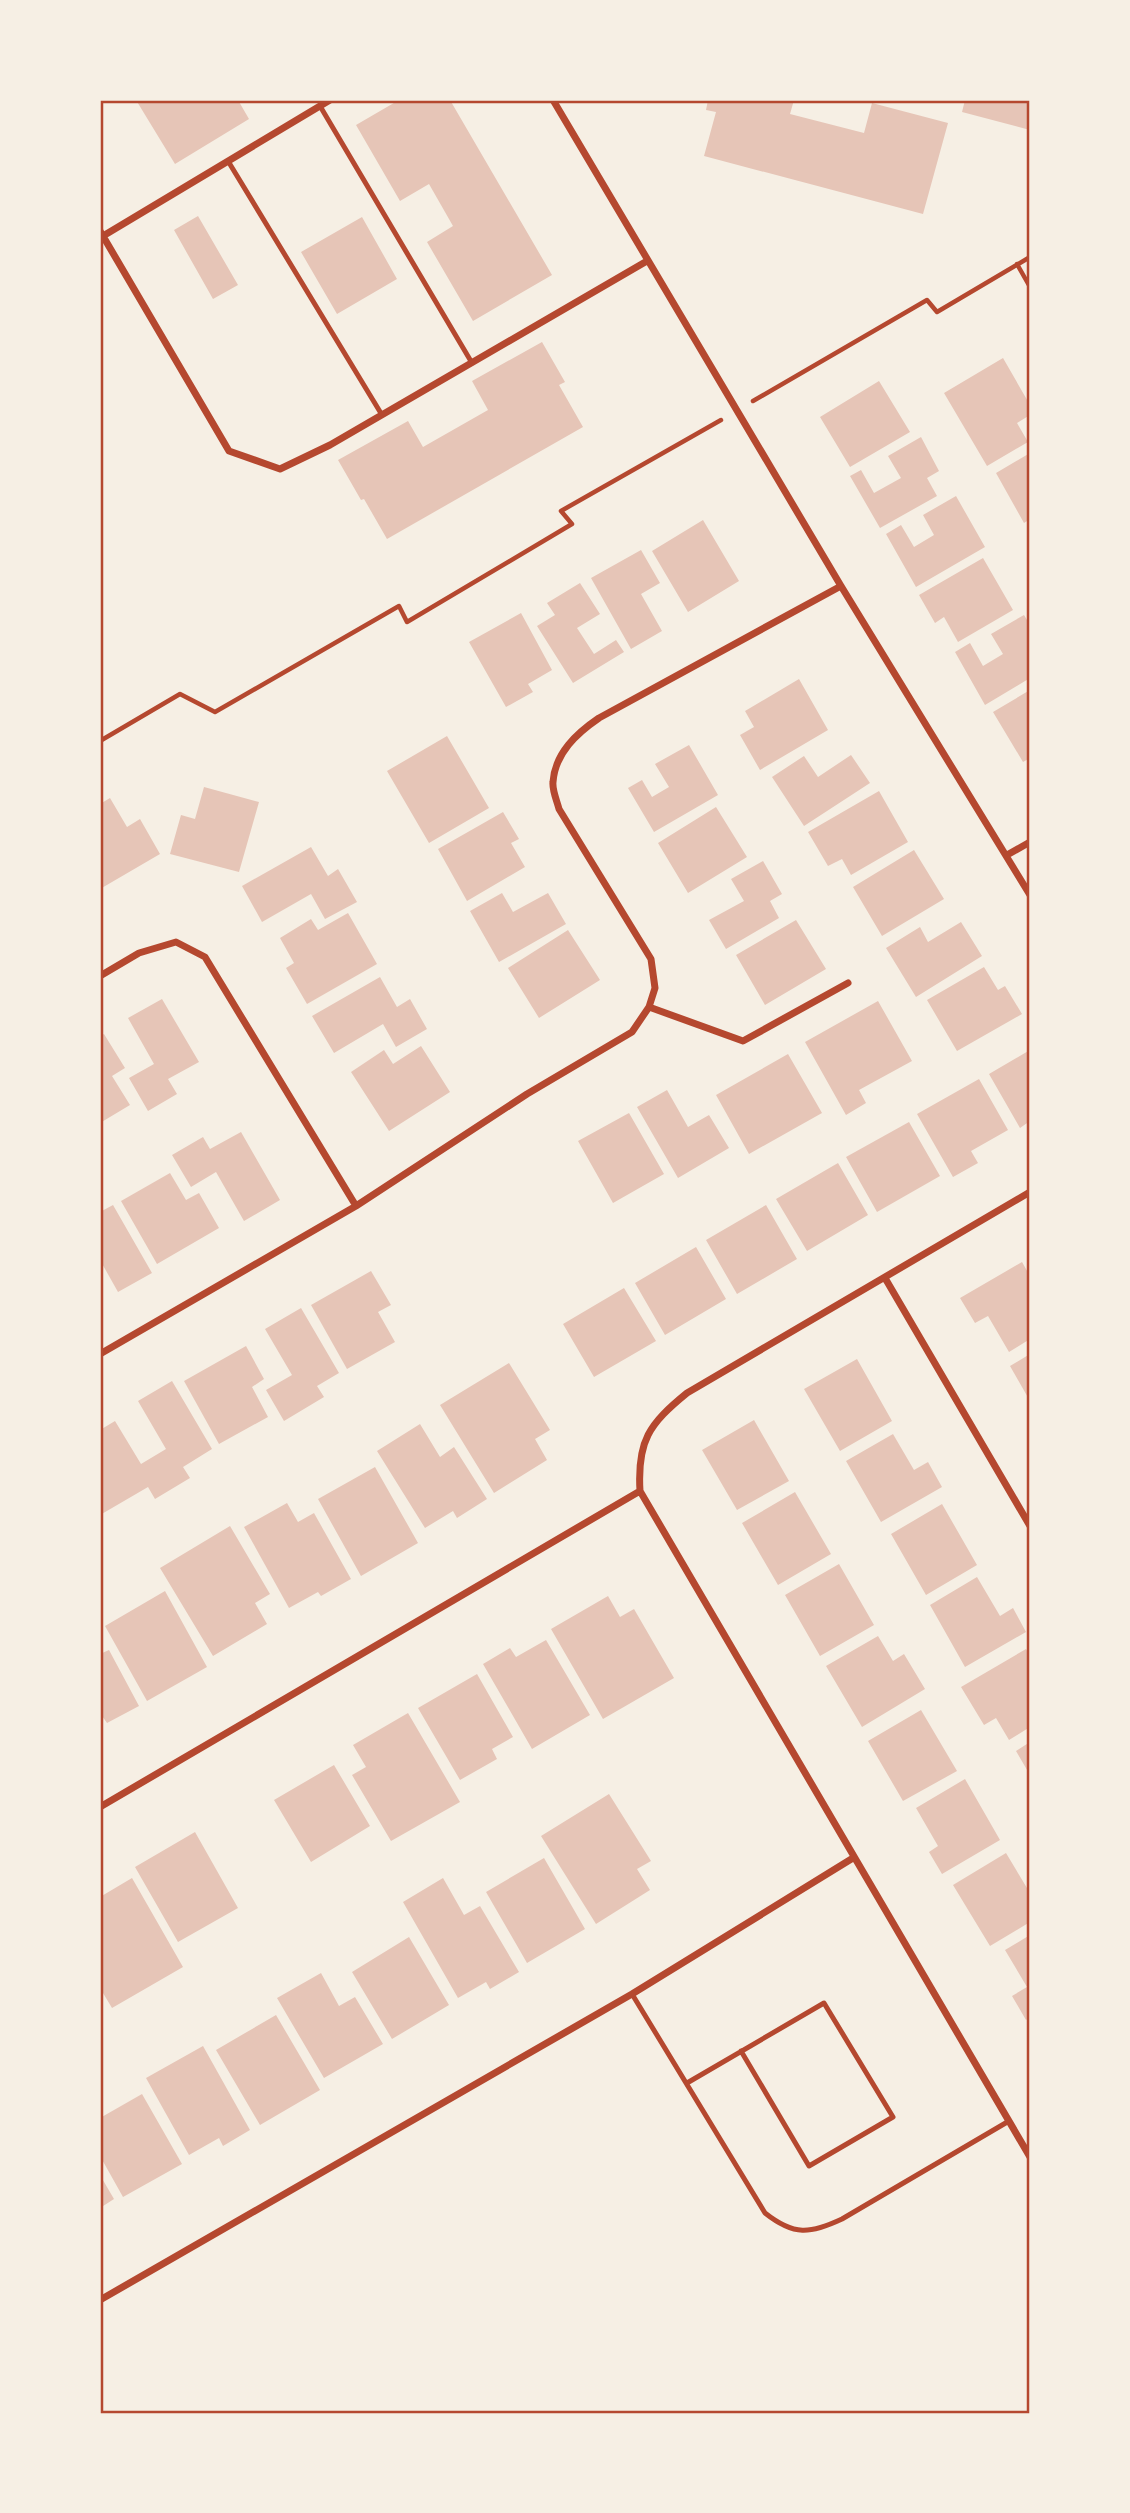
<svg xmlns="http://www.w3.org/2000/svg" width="1130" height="2513" viewBox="0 0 1130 2513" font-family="Literata,serif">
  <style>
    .building { fill: #e6c5b7 }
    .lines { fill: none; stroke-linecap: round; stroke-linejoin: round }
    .path { stroke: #b5482f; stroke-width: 4.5 }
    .service { stroke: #b5482f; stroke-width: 5 }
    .minor { stroke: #b5482f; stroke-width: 7 }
    .neatline { fill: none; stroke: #b5482f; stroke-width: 2.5 }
  </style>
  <rect width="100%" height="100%" fill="#f6efe4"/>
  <path class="building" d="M136,100H238L249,119L175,164Z
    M399,100H450L552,275L473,321L427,242L453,226L429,184L400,201L356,125Z
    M708,100H794L790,114L864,133L872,103L948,123L923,214L704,156L716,112L706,110Z
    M965,100H1030V130L962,112Z
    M198,216L238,285L213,299L174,230Z
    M362,217L397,279L337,314L301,252Z
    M542,342L565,382L559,385L583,427L387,539L364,499L361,500L338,460L408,421L423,447L488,410L472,381Z
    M1003,358L1030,405V415L1017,423L1028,442L987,466L944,393Z
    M879,381L910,432L850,467L820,417Z
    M921,437L939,471L927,478L937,496L880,528L850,476L861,470L874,493L901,478L888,456Z
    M1030,453V519L1024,523L996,473Z
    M956,496L985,547L916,587L886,534L901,525L914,547L934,535L923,515Z
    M703,520L739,581L688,612L652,551Z
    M641,550L660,583L641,594L662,631L631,649L591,578Z
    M983,558L1013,610L958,642L944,617L935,623L919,595Z
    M580,583L600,614L577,628L594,654L616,640L624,652L573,683L537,626L555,615L547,603Z
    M521,613L552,670L528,684L533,692L506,707L469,642Z
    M1024,615L1030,625V678L985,705L955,652L970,643L983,666L1003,654L991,634Z
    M799,679L828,730L760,770L740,735L754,727L745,711Z
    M1030,690V758L1023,762L993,712Z
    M447,736L489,808L429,843L387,771Z
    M689,745L718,795L654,832L628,788L642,780L652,797L669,787L655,764Z
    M851,755L870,783L804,826L772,777L804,756L818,777Z
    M204,787L259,802L239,872L170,854L181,815L195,819Z
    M879,791L908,842L851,875L842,859L828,866L808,832Z
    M110,798L127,827L140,819L160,854L100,889V804Z
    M716,807L747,857L688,893L658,843Z
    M503,812L519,839L511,843L525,867L467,901L438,849Z
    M311,847L328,876L338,869L357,902L325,919L311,894L262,922L242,886Z
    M914,850L944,899L882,936L853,887Z
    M763,861L782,894L770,901L779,918L726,949L709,920L744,901L731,879Z
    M502,893L513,912L548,893L566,924L499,962L470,911Z
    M348,913L377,964L307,1004L286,968L294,963L280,938L311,919L318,930Z
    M796,920L826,969L765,1005L736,955Z
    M961,922L982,956L916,997L886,948L920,927L928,942Z
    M568,930L600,980L539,1018L508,968Z
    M984,967L998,990L1005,986L1022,1014L957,1051L927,1000Z
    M380,977L397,1007L410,999L427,1029L396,1047L383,1024L334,1053L312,1016Z
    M162,999L199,1062L168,1079L177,1094L148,1111L129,1078L154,1064L128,1018Z
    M878,1001L912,1061L859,1090L866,1103L846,1115L805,1042Z
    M104,1034L125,1068L112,1076L130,1105L100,1123V1036Z
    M421,1046L450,1092L389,1131L351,1072L384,1050L393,1064Z
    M1030,1050V1121L1020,1128L989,1074Z
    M788,1054L822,1113L749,1154L716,1095Z
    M979,1079L1008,1130L971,1151L978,1163L953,1177L917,1114Z
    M667,1090L688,1127L709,1115L729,1148L678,1178L637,1107Z
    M629,1113L664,1174L613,1203L578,1141Z
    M909,1122L940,1176L877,1212L846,1157Z
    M241,1132L280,1200L244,1221L216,1172L191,1187L172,1155L203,1137L210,1149Z
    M838,1163L868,1215L807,1251L776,1199Z
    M170,1173L186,1200L199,1193L219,1228L157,1264L121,1201Z
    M113,1205L152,1273L118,1292L100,1260V1212Z
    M766,1205L797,1259L737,1294L706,1240Z
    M696,1247L726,1299L665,1335L635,1283Z
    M1022,1262L1030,1276V1339L1009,1352L988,1316L975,1323L960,1298Z
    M371,1271L391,1305L378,1312L395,1342L347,1369L311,1305Z
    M624,1288L656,1341L594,1377L563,1324Z
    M301,1308L339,1373L317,1386L324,1397L284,1421L266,1390L292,1375L265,1329Z
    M246,1346L264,1379L252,1387L268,1417L219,1444L184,1381Z
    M1030,1354V1401L1010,1366Z
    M857,1359L892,1421L840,1451L804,1389Z
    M509,1363L550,1430L535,1439L547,1460L494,1493L440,1405Z
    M172,1381L212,1449L183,1467L190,1478L155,1499L148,1487L100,1515V1430L115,1421L141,1464L166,1449L138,1401Z
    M754,1420L789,1481L737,1510L702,1450Z
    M420,1424L440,1457L454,1447L487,1499L457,1518L453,1511L425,1528L377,1451Z
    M893,1434L914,1470L928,1462L942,1487L881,1522L846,1461Z
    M375,1467L418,1543L361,1576L318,1499Z
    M795,1492L831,1554L778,1585L742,1523Z
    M287,1503L298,1522L314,1513L351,1579L321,1596L318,1592L289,1608L244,1527Z
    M942,1504L977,1565L926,1595L891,1534Z
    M230,1526L270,1594L255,1603L267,1624L213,1656L160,1568Z
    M839,1564L874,1625L820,1656L785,1595Z
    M977,1577L1000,1616L1013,1608L1026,1632L965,1667L930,1605Z
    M165,1591L207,1667L147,1701L105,1626Z
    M608,1596L620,1617L634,1609L674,1678L603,1719L551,1629Z
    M878,1636L893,1661L904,1654L925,1689L862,1727L826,1666Z
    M546,1640L590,1715L532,1749L483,1664L510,1648L516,1657Z
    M1026,1649L1030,1656V1727L1009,1740L996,1718L984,1725L961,1687Z
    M109,1650L139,1706L107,1723L100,1713V1654Z
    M477,1674L513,1737L492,1749L497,1759L460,1780L418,1708Z
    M921,1710L957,1771L903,1801L868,1741Z
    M408,1713L460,1802L391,1841L352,1775L366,1767L353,1745Z
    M1030,1742V1775L1016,1751Z
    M334,1765L370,1826L311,1862L274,1800Z
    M965,1779L1000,1840L942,1874L929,1852L938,1846L916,1808Z
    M609,1794L651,1861L637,1869L650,1890L596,1924L541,1836Z
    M195,1832L238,1908L178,1942L135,1867Z
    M1006,1853L1030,1893V1922L990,1946L953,1885Z
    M544,1858L585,1929L527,1963L486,1892Z
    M132,1878L183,1967L112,2008L100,1988V1897Z
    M443,1878L464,1915L480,1906L519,1972L490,1989L486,1982L458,1998L403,1902Z
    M1030,1935V2017L1026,2020L1012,1996L1027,1987L1005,1950Z
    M409,1937L449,2005L392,2039L352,1972Z
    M321,1973L339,2006L355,1997L383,2044L324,2078L277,1998Z
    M276,2015L320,2090L260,2125L216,2050Z
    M203,2046L250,2130L223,2146L219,2138L189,2155L146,2078Z
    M142,2094L182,2164L123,2197L100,2156V2118Z
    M100,2175L114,2199L100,2208Z"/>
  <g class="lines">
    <path class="path" d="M1017,264L1030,287
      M753,401L927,300L937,312L1030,257
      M100,741L180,694L215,712L399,606L407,622L572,524L561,511L721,420"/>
    <path class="service" d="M320,106L472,363
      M228,161L382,415
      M632,1994L765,2213C794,2236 810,2234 842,2219L1009,2121
      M687,2083L824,2003L893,2117L809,2166L741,2051"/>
    <path class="minor" d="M553,100L841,586L1030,895
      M100,231L229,451L280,469L330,445L647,261
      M103,236L330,100
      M1007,855L1030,842
      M100,976L139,953L176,942L205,957L356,1206
      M649,1007L655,988L651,959L559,809C557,801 552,790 553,782C555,753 577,733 599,718L841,586
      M1030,1192L687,1393C649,1424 637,1441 640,1491L1030,2157
      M885,1278L1030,1526
      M100,1354L356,1206L527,1094L632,1032L649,1007L743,1041L848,983
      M100,1807L640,1491
      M100,2300L632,1994L853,1858"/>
  </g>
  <rect width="1130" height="2513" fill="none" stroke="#f6efe4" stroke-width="203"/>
  <rect x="102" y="102" width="926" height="2310" class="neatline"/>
</svg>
